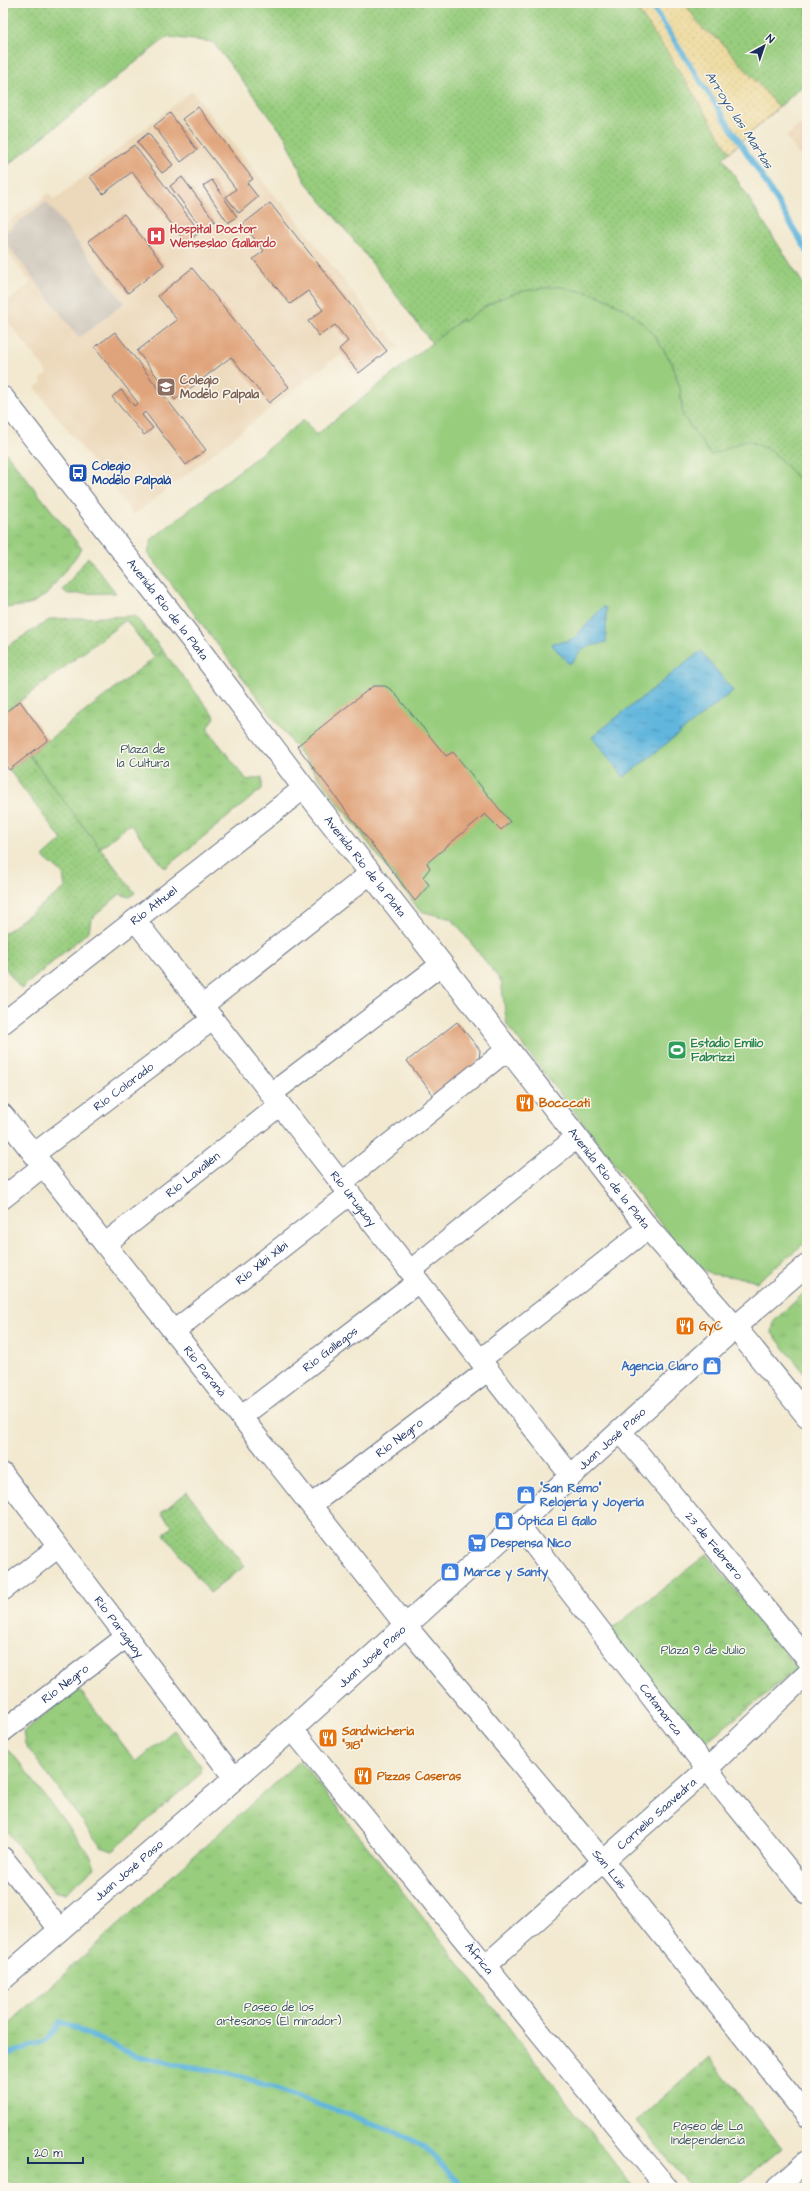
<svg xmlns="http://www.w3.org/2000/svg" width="810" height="2191" viewBox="0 0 810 2191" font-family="'Architects Daughter',sans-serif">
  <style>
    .built { fill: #ecd8ba }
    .industrial { fill: #cbc3b8 }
    .grass { fill: url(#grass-dots); stroke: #5a7e6e }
    .sand { fill: url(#sand-dots); stroke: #84847e }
    .park { fill: url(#park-tufts); stroke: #5a7e6e }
    .pitch { fill: #98cd7e; stroke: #5a7e6e }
    .water { fill: url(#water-ripples); stroke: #3e729e }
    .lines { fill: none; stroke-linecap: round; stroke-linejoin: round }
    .stream { stroke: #60b6dd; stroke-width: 5.5 }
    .building { fill: #e0a47b }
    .minor-casing { stroke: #667086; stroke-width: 23 }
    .secondary-casing { stroke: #667086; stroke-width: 24 }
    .minor { stroke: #fff; stroke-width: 21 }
    .secondary { stroke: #fff; stroke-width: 22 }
    .labels { text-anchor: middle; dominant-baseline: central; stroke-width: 3; stroke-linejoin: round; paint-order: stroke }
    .health-label { font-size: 12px; font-weight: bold; fill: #be3a42; stroke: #fbf7ec; text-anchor: start }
    .education-label { font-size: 12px; font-weight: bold; fill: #785e54; stroke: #fbf7ec; text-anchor: start }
    .transit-label { font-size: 12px; font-weight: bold; fill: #164399; stroke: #fbf7ec; text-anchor: start }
    .street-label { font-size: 12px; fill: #1b2f5e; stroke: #fbf7ec }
    .park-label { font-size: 12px; fill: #3a5666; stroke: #fbf7ec }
    .leisure-label { font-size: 12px; font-weight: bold; fill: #27864d; stroke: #fbf7ec; text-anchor: start }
    .food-label { font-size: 12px; font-weight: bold; fill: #c56008; stroke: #fbf7ec; text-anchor: start }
    .shop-label { font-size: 12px; font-weight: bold; fill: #366cbe; stroke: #fbf7ec; text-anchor: start }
    .water-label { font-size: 13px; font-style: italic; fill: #305884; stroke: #fbf7ec }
  </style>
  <defs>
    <pattern id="grass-dots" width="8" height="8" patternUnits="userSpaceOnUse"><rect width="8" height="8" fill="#98cd7e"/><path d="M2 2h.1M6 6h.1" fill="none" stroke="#82b06f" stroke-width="1.8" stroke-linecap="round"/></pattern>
    <pattern id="sand-dots" width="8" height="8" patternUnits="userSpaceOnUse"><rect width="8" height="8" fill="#eeda9e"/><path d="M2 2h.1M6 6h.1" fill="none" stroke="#ccbb8a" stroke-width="1.8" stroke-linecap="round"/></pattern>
    <pattern id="park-tufts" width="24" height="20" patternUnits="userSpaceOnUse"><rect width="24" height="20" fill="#98cd7e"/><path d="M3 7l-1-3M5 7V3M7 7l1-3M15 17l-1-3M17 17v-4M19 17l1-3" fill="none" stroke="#82b06f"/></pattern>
    <pattern id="water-ripples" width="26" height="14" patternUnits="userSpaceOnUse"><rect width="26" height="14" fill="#60b6dd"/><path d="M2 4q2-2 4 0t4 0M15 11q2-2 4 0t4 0" fill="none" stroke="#4e94b6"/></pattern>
  </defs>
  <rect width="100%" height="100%" fill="#fbf7ec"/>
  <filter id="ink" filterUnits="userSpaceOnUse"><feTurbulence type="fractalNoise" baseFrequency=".025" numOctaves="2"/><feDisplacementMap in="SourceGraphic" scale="8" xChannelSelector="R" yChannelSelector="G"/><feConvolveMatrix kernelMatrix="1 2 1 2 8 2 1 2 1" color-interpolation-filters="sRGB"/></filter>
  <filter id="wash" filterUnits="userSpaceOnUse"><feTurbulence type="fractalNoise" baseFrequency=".012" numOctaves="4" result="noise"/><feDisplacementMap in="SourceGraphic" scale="16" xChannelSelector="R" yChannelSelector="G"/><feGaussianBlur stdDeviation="0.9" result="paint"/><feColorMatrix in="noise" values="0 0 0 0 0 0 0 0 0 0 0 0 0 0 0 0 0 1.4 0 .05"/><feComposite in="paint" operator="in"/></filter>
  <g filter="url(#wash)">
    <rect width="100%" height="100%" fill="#f2e9d0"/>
    <path class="built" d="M192,91L280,203L282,201L383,332L386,330L399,346L357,376L341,356L337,358L336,357L134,515L35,388L42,382L41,379L48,373L3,315V305L31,283L3,247V226L49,193L54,200Z
      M807,118V166L786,137Z"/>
    <path class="industrial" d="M46,201L124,303L79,338L3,239V234Z"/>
    <path class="grass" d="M3,3H807V82L723,158L807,290V488L772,451L711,455L683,416L680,389L672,363L651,331L489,304L463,323L462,319L432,343L362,250L305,181L286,138L213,42L167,37L3,169Z
      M88,557L116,593L68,594L63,590Z
      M135,616L163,651L155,658L126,620L3,714V650L6,647L51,619Z
      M29,755L135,893L129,897L120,894L91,919L89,931L21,989L3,965V934L65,888L63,874L43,857L62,840L9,770Z
      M187,1492L245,1566L210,1593L164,1534L172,1526L161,1513Z"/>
    <path class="sand" d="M630,3H684L703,29L719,40L779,107L730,152L666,50L638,10Z"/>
    <path class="park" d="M3,449L82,549L46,595L29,605L3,608Z
      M163,651L215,717L207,729L247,780L262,777V789L165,868L130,824L100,848L29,755Z
      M807,1290V1376L772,1333L774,1321Z
      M707,1554L798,1669L699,1747L609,1631Z
      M78,1688L136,1762L174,1730L201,1766L200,1774L113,1851L101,1847L25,1744L23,1732Z
      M3,1748L12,1753L90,1855L95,1867L66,1893L54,1892L3,1826Z
      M300,1760L313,1777L634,2188H24L3,2181V2029Z
      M709,2057L782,2148L734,2188H691L637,2121Z"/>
    <path class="pitch" d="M561,287L598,295L627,310L651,331L672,363L680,389L683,416L711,455L746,440L772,451L807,488V1241L757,1282L750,1279L711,1274L687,1258L507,1025L501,981L452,919L420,911L148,553L152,539L304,420L316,435L462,319L463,322C498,296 517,289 561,287Z"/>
    <path class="water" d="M603,607L606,608V642C598,645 589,645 582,650C576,655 575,661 569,664L552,645L553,643L568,641L575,637Z
      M701,651L733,691L624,777L592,737Z"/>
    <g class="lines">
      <path class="stream" d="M650,3L763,178L807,251
        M3,2056L47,2040L61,2022L134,2055L179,2065L231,2073L397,2132L426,2148L464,2188"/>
    </g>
    <g id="blocks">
      <path class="building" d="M198,107L253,179L247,183L258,197L239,213L226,197L236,189L182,119Z
        M170,113L197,150L181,162L154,126Z
        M148,133L173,165L162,173L137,142Z
        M134,145L200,232L186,243L132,172L103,194L90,177Z
        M182,177L215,221L203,230L170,186Z
        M212,180L237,217L228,223L203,186Z
        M270,203L387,351L359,373L339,349L348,341L335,325L319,336L308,321L323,310L308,291L290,304L253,259L264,251L243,224Z
        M124,214L164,265L128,293L88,241Z
        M192,268L289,387L269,403L231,357L175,400L137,351L177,320L158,296Z
        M115,332L206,450L186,465L145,412L142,415L153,428L144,435L112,397L121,390L134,406L138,403L95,347Z
        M373,686H385L392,690L446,756L453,752L510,822L501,830L485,814L427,863L430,868L423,877L429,885L415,901L297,746Z
        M20,701L48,740L9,770L3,762V714Z
        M457,1022L480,1050L479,1061L434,1096L407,1061Z"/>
    </g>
  </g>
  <g filter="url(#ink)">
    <use href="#blocks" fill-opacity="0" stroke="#667086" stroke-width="1"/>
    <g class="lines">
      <g class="minor-casing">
        <g id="minor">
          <path id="s1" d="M135,920L571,1476"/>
          <path d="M202,1006L371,873"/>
          <path id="s2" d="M3,1023L304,788"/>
          <path d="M271,1094L442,964"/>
          <path id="s3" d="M3,1115L406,1626L603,1861L807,2116"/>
          <path id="s4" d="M34,1154L213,1019"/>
          <path d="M341,1183L508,1049"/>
          <path d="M3,1198L43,1166"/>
          <path id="s5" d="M105,1244L280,1105"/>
          <path d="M410,1271L577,1137"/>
          <path d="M735,1327L807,1265"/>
          <path id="s6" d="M174,1331L350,1194"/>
          <path d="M480,1360L648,1228"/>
          <path id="s7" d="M241,1417L418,1282"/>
          <path id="s8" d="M621,1432L807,1659"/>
          <path id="s9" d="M3,1474L235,1779"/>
          <path id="s10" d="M311,1505L488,1370"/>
          <path id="s11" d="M518,1524L707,1769L807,1893"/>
          <path d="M3,1590L58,1547"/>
          <path id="s12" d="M292,1729L667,2188"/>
          <path id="s13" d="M3,1731L126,1637"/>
          <path d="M3,1858L60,1930"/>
          <path id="s14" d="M486,1965L707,1769L807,1674"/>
          <path d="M777,2188L807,2161"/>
        </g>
      </g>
      <g class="secondary-casing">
        <g id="secondary">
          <path id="s15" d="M3,398L192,640L304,788L648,1228L735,1327L807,1416"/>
          <path id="s16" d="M3,1979L292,1729L735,1327"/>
        </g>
      </g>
      <use href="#minor" class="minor"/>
      <use href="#secondary" class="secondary"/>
    </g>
  </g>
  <defs>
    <g id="hospital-square" transform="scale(1)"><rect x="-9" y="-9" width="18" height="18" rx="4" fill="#e0444e" stroke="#fbf7ec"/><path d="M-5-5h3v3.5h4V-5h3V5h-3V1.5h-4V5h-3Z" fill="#fff"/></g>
    <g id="school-square" transform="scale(1)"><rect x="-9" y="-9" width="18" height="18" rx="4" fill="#8d6e63" stroke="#fbf7ec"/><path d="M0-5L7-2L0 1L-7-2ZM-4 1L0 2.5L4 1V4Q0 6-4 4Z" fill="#fff"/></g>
    <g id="bus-square" transform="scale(1)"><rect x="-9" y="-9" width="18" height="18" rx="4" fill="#1a4fb4" stroke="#fbf7ec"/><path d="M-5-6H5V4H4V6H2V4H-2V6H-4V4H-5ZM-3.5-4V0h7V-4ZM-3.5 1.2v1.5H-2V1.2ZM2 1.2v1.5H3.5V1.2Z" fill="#fff"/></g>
    <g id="stadium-square" transform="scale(1)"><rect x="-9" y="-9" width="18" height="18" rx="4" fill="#2e9e5b" stroke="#fbf7ec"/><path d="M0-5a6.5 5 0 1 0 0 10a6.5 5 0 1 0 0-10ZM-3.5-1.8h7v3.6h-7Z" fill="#fff"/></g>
    <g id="restaurant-square" transform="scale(1)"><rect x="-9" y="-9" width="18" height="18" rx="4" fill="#e8710a" stroke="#fbf7ec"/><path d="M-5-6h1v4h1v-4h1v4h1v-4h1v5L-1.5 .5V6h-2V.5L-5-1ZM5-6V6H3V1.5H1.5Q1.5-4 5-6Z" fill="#fff"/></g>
    <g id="shop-square" transform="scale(1)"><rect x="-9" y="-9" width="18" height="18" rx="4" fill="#3f7fe0" stroke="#fbf7ec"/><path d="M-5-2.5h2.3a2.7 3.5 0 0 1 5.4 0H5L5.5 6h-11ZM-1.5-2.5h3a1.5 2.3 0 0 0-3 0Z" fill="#fff"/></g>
    <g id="supermarket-square" transform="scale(1)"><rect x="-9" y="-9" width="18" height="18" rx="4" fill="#3f7fe0" stroke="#fbf7ec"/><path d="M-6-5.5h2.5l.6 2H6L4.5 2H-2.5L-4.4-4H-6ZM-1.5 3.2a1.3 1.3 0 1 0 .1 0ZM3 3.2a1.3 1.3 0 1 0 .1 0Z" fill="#fff"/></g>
  </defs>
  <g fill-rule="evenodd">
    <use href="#hospital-square" x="156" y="236"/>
    <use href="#school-square" x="166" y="387"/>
    <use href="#bus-square" x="78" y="473"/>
    <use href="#stadium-square" x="677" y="1050"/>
    <use href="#restaurant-square" x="525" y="1103"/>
    <use href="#restaurant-square" x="685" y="1326"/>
    <use href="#shop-square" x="712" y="1366"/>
    <use href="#shop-square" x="526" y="1495"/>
    <use href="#shop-square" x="504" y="1521"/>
    <use href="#supermarket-square" x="477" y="1543"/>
    <use href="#shop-square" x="450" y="1572"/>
    <use href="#restaurant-square" x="328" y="1738"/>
    <use href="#restaurant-square" x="363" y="1776"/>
  </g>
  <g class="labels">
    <g class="health-label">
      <text x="170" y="229">Hospital Doctor<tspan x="170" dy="14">Wenseslao Gallardo</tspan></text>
    </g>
    <g class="education-label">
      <text x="180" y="380">Colegio<tspan x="180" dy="14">Modelo Palpala</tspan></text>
    </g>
    <g class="transit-label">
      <text x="92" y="466">Colegio<tspan x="92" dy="14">Modelo Palpalá</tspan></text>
    </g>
    <g class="street-label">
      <text stroke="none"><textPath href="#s15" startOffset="268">Avenida Río de la Plata</textPath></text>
      <text stroke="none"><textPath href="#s15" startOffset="592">Avenida Río de la Plata</textPath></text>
      <text stroke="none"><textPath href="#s2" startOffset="191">Río Athuel</textPath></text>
      <text stroke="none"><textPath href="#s4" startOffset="112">Río Colorado</textPath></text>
      <text stroke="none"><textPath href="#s5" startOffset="112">Río Lavallén</textPath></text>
      <text stroke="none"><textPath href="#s15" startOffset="988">Avenida Río de la Plata</textPath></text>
      <text stroke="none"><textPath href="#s1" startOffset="354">Río Uruguay</textPath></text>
      <text stroke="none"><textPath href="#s6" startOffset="111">Río Xibi Xibi</textPath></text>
      <text stroke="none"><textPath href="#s7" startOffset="112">Río Gallegos</textPath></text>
      <text stroke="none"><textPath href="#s3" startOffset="326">Río Paraná</textPath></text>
      <text stroke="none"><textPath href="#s10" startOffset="111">Río Negro</textPath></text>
      <text stroke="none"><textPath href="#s16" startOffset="814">Juan José Paso</textPath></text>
      <text stroke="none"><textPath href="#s8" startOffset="147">23 de Febrero</textPath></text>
      <text stroke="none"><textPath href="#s9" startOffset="192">Río Paraguay</textPath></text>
      <text stroke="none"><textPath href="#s16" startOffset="490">Juan José Paso</textPath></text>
      <text stroke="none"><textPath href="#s13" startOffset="78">Río Negro</textPath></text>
      <text stroke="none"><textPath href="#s11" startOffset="234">Catamarca</textPath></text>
      <text stroke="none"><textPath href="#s14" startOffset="228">Cornelio Saavedra</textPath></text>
      <text stroke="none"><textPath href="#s3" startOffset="968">San Luis</textPath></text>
      <text stroke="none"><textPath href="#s16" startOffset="166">Juan José Paso</textPath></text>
      <text stroke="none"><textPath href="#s12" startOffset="296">África</textPath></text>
    </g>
    <g class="park-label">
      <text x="143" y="749">Plaza de<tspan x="143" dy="14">la Cultura</tspan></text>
      <text x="703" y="1650">Plaza 9 de Julio</text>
      <text x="279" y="2007">Paseo de los<tspan x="279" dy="14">artesanos (El mirador)</tspan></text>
      <text x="708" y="2126">Paseo de La<tspan x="708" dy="14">Independencia</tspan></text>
    </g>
    <g class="leisure-label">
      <text x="691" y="1043">Estadio Emilio<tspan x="691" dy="14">Fabrizzi</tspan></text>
    </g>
    <g class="food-label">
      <text x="539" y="1103">Bocccati</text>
      <text x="699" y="1326">GyC</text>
      <text x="342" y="1731">Sandwichería<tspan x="342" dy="14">"318"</tspan></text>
      <text x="377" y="1776">Pizzas Caseras</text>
    </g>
    <g class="shop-label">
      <text x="698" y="1366" text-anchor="end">Agencia Claro</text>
      <text x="540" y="1488">"San Remo"<tspan x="540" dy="14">Relojería y Joyería</tspan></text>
      <text x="518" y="1521">Óptica El Gallo</text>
      <text x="491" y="1543">Despensa Nico</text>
      <text x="464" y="1572">Marce y Santy</text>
    </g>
    <g class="water-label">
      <text transform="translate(739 120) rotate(57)">Arroyo las Martas</text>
    </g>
  </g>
  <rect width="810" height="2191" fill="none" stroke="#fbf7ec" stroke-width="16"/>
  <g transform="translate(764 46) rotate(40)" stroke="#fbf7ec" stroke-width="3" paint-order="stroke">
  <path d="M0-3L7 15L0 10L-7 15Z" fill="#1b2f5e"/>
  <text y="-6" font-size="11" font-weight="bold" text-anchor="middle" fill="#1b2f5e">N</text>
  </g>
  <path d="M28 2157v6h55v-6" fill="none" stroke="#1b2f5e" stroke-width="2"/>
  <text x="34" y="2157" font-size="12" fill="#1b2f5e" stroke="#fbf7ec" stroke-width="3" paint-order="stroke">20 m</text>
</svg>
